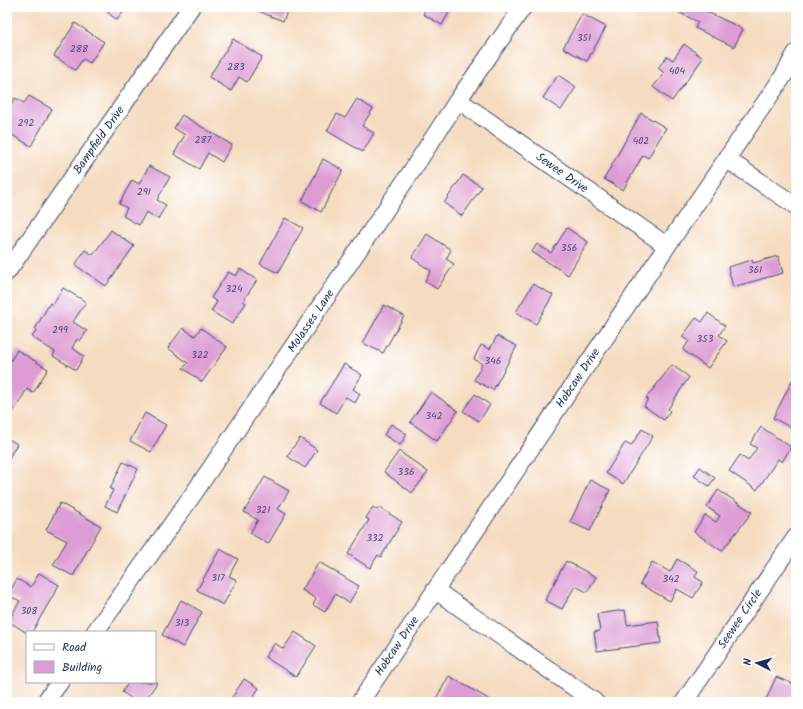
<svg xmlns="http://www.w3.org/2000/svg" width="803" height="709" viewBox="0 0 803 709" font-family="Kalam,sans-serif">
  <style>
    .building { fill: #dd9dd4 }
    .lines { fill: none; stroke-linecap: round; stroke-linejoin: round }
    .minor-casing { stroke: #3c496d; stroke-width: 19 }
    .minor { stroke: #fff; stroke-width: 17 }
    .labels { text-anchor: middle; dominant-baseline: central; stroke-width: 3.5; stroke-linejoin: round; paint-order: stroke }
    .number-label { font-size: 10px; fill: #4c4a7c }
    .street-label { font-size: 12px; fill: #1b2f5e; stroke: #fff }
  </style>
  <rect width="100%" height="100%" fill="#fff"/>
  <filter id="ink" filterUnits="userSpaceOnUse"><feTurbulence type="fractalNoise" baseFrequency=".025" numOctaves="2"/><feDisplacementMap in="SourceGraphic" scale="8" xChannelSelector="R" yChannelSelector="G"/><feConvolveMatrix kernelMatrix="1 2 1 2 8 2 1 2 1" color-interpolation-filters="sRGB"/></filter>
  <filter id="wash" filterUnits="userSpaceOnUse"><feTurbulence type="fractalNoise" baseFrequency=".012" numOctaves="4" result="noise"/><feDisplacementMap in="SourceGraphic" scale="16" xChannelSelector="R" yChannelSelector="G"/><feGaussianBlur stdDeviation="0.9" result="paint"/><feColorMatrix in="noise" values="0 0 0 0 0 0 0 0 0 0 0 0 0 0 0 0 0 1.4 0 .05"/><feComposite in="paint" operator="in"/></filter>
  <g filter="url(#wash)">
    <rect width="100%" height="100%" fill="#f5dbbf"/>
    <g id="blocks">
      <path class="building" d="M101,7H127L117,20Z
        M260,7H289L283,21L258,11Z
        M427,7H452L442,25L423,14Z
        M681,7H697L743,29L734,47L695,28L698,22L678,12Z
        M582,14L606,27L587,61L563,48Z
        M75,23L104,42L90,63L83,59L75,70L54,56Z
        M233,39L262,57L247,82L239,77L231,91L209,77Z
        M684,44L703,58L672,101L653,87L664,73L658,68L667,56L673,60Z
        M558,75L576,87L561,110L543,98Z
        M29,96L52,109L31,146L7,132V114L15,98L24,103Z
        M357,99L373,109L362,126L374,133L363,152L327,131L337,114L345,118Z
        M641,113L666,128L648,158L643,155L623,190L604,179Z
        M182,115L232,145L222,162L208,153L199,169L174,154L185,135L174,128Z
        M323,159L343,170L321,212L302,201Z
        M149,166L170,177L157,200L166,205L158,219L146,212L139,225L123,216L127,208L119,204L132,180L139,184Z
        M463,175L482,187L462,216L444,203Z
        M285,218L303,228L278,273L260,264Z
        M567,228L588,242L568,275L532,252L537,244L551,253Z
        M111,230L134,246L106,286L75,265L85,250L93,255Z
        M427,234L451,250L446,259L454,264L437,289L425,281L431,271L412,258Z
        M778,256L783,273L733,287L728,267L752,260L753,263Z
        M240,269L257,280L243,301L246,303L232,324L211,311L217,302L211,298L228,272L236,276Z
        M533,284L553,295L536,324L516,312Z
        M63,288L86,302L73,322L87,331L80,341L77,339L72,348L84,356L76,370L53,356L55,352L32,337L37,330L35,329L50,303L53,305Z
        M384,305L404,316L383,353L363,343Z
        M708,313L725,326L719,335L727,341L708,368L683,350L689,341L682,337L696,318L702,322Z
        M183,328L195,336L201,328L227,347L202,382L183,368L188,363L168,348Z
        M497,336L517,346L493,390L474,380L482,364L474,359L481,345L490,349Z
        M17,350L48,369L33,393L27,389L8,420L7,367Z
        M344,364L362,375L353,389L360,394L355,403L346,397L336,413L320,403Z
        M672,365L689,377L668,409L670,411L664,420L644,406L648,399L646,398Z
        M792,381L796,383V416L790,427L773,418Z
        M431,392L458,411L437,441L410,422Z
        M475,394L490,405L479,421L463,411Z
        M145,413L166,425L151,452L130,441Z
        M391,424L407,434L400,445L384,435Z
        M761,427L791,447L782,462L778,459L757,490L729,471L740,455L748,461L757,448L750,444Z
        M642,429L653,436L623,484L606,473L625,443L631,446Z
        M7,438L17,444L7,461Z
        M300,438L317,450L305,468L287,456Z
        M399,451L428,472L412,493L384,472Z
        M123,462L138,469L117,512L105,506L113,490L110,489Z
        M700,467L715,478L709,486L694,476Z
        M265,477L289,491L278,509L286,514L268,544L250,533L258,520L244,512Z
        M590,480L610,490L590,531L570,522Z
        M718,490L752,512L722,551L694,532L705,515L716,522L720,516L707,507Z
        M60,503L101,526L73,576L53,565L67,541L46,530Z
        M373,507L377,510L379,507L402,522L381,557L378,555L370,568L348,554L369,520L366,518Z
        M220,549L238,559L229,576L237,580L223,605L197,590Z
        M677,559L698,571L695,577L703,582L693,598L677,589L670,601L640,584L652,562L670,572Z
        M566,561L596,577L587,592L575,586L562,609L545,600Z
        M319,562L359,586L349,603L335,594L325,612L313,605L316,599L302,590Z
        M39,573L59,585L32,632L27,633L8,621L20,601L8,595L17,579L31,587Z
        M181,600L202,612L183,647L162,635Z
        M625,610L627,625L658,621L661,643L597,651L594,632L600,631L597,614Z
        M295,632L316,646L296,677L265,657L275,643L283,649Z
        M449,676L492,701V702H434Z
        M776,677L796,685V702H765Z
        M244,679L259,688L251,700L254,702H229Z
        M129,682H155L157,683L144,702H137L122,692Z"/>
    </g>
  </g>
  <g filter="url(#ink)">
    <use href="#blocks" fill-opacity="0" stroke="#3c496d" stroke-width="1"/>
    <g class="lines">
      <g class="minor-casing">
        <path id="minor" d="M458,100L667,246
          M728,160L796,206
          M7,272L191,7
          M435,590L595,702
          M95,632L194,493L411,172L458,100L523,7
          M45,702L60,682
          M360,702L667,246L784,75L796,53
          M684,702L796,537"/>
      </g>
      <use href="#minor" class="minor"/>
    </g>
  </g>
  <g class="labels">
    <g class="number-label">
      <text x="584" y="38">351</text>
      <text x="79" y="49">288</text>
      <text x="236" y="67">283</text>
      <text x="677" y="71">404</text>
      <text x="26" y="123">292</text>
      <text x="203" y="140">287</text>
      <text x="641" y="141">402</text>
      <text x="144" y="192">291</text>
      <text x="569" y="248">356</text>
      <text x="755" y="270">361</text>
      <text x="234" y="289">324</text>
      <text x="60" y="330">299</text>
      <text x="705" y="339">353</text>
      <text x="200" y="355">322</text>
      <text x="493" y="361">346</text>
      <text x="434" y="416">342</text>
      <text x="406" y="472">336</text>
      <text x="263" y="510">321</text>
      <text x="375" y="538">332</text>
      <text x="218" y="578">317</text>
      <text x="671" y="579">342</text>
      <text x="29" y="611">308</text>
      <text x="182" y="623">313</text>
    </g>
    <g class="street-label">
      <text transform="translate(99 140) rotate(-55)">Bampfield Drive</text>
      <text transform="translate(562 173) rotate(35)">Sewee Drive</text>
      <text transform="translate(311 321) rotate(-56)">Molasses Lane</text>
      <text transform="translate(578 378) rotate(-56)">Hobcaw Drive</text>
      <text transform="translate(740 619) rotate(-56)">Seewee Circle</text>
      <text transform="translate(397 646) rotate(-56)">Hobcaw Drive</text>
    </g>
  </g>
  <rect width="803" height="709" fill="none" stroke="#fff" stroke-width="24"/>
  <rect x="26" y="631" width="130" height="52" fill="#ffffff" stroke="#a4acbf"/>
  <rect x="34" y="644" width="20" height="6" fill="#ffffff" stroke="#a4acbf"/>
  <text x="62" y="651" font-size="12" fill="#1b2f5e">Road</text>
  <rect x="34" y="661" width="20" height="12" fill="#dd9dd4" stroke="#a4acbf"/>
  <text x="62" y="671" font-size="12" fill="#1b2f5e">Building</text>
  <g transform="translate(757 663) rotate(276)" stroke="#ffffff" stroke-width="3" paint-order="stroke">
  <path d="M0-3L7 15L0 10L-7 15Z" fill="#1b2f5e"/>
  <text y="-6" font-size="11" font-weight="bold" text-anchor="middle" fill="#1b2f5e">N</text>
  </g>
</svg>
